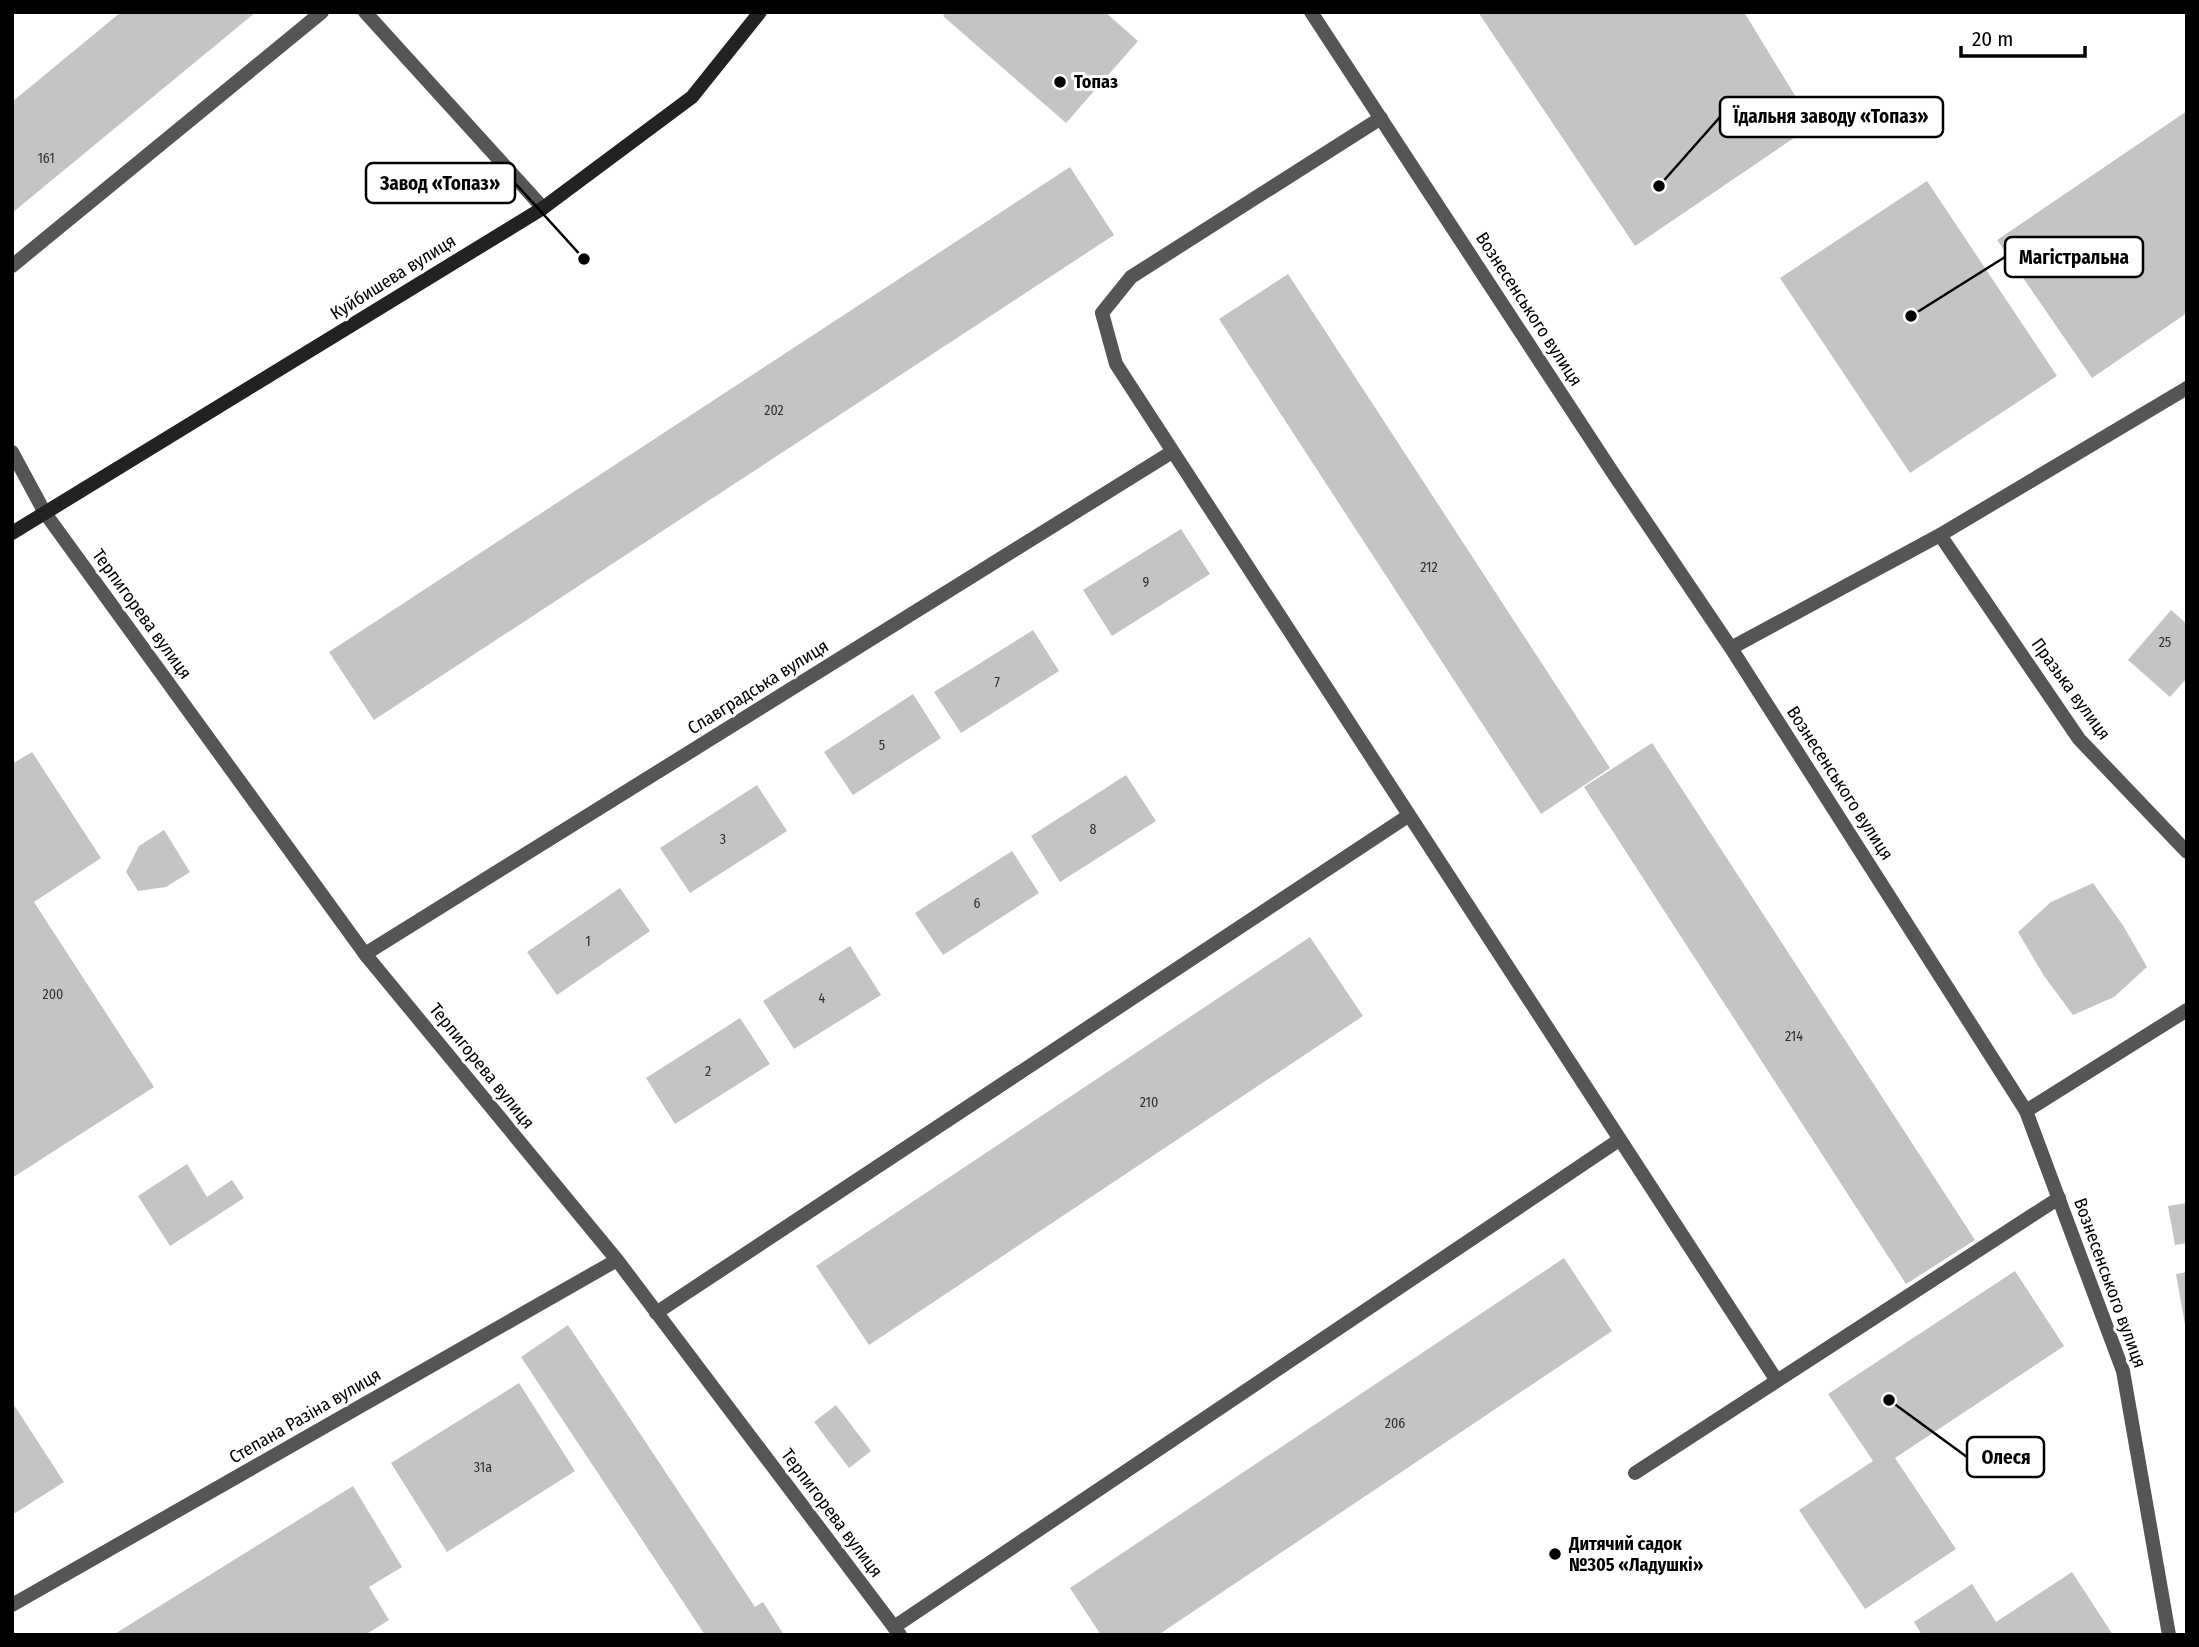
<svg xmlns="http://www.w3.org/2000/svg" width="2199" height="1647" viewBox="0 0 2199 1647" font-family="'Fira Sans Condensed',sans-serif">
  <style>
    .building { fill: #c4c4c4 }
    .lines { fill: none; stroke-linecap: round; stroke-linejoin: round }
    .service { stroke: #555; stroke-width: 14 }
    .minor { stroke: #555; stroke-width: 14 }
    .secondary { stroke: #222; stroke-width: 14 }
    .poi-dot { fill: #000; stroke: #fff; stroke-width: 2.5 }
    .labels { text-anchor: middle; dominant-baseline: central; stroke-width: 6; stroke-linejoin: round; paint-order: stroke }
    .number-label { font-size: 14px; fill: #313131 }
    .poi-label { font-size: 18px; font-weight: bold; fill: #000; stroke: #fff; text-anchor: start }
    .street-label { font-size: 18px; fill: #000; stroke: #fff }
    .leader { fill: none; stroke: #000; stroke-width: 2.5 }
    .callout-dot { fill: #000; stroke: #fff; stroke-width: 2.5 }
    .callout { fill: #fff; stroke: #000; stroke-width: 2.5 }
    .callout-label { font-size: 19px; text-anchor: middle; font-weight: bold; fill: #000 }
  </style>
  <rect width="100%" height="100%" fill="#fff"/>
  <path class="building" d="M121,12H256L12,213V102Z
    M946,12H1105L1138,41L1066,123L943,16Z
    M1478,12H1744L1813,125L1635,246Z
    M2187,111V313L2092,378L1997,240Z
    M1070,167L1114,235L374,720L329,652Z
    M1927,181L2057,376L1910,473L1780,278Z
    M1288,274L1610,768L1541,814L1219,319Z
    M1181,529L1210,574L1112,636L1083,590Z
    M2171,610L2187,624V678L2170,697L2128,660Z
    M1033,630L1059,671L961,733L934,692Z
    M913,694L941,738L853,795L824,752Z
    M1652,743L1975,1240L1906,1284L1584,787Z
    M32,752L101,858L34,902L154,1087L12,1178V764Z
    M1126,775L1156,821L1060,882L1031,836Z
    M757,785L787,831L690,893L660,848Z
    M164,830L190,872L166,887L138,891L126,872L139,846Z
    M1012,851L1039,893L943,955L915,913Z
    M2093,883L2124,927L2147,967L2114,997L2073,1015L2044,976L2018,932L2051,902Z
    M620,888L650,931L557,995L527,952Z
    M1310,937L1363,1016L869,1345L816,1266Z
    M850,946L881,995L794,1049L763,1001Z
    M740,1018L770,1064L675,1124L646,1078Z
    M187,1164L207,1197L232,1180L244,1198L170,1246L138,1196Z
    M2187,1203V1243L2175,1245L2168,1206Z
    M1564,1258L1612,1331L1158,1635H1101L1070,1588Z
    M2015,1271L2064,1346L1895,1458L1956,1549L1865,1609L1799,1510L1873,1461L1828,1394Z
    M2187,1272V1325H2185L2176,1274Z
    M568,1325L755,1607L763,1602L784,1635H705L521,1357Z
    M519,1383L575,1471L447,1552L391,1463Z
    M12,1402L64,1482L12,1515Z
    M836,1405L871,1451L849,1468L814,1422Z
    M353,1486L402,1567L369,1587L389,1620L365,1635H113Z
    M2072,1572L2113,1635H1922L1914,1622L1972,1584L1996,1622Z"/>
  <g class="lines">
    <path class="service" d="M365,12L543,208
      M1381,118L1131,277L1102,313L1116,364L1777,1381
      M12,266L322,12
      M12,452L45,513
      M365,954L1172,452
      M2026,1111L2187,1010
      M656,1313L1408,816
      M1635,1473L2059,1198
      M894,1627L1619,1140"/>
    <path class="minor" d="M1311,12L1613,473L1731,648L2026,1111L2123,1371L2169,1635
      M45,513L365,954L617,1260L900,1635
      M1940,535L2079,739L2187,852
      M1731,648L1940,535L2187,388
      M12,1605L617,1260"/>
    <path class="secondary" d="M12,533L543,208L692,97L760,12"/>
  </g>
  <g class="poi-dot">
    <circle cx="1060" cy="82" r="7"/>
    <circle cx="1555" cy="1554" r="7"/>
  </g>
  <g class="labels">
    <g class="number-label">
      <text x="46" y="158">161</text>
      <text x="774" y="410">202</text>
      <text x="1429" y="567">212</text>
      <text x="1146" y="582">9</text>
      <text x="2165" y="642">25</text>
      <text x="997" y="682">7</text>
      <text x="882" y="745">5</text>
      <text x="1093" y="829">8</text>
      <text x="723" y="839">3</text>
      <text x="977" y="903">6</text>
      <text x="588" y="941">1</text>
      <text x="53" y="994">200</text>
      <text x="822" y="998">4</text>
      <text x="1794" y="1036">214</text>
      <text x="708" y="1071">2</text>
      <text x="1149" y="1102">210</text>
      <text x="1395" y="1423">206</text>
      <text x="483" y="1467">31а</text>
    </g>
    <g class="poi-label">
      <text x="1074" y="82">Топаз</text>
      <text x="1569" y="1544">Дитячий садок<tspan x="1569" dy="21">№305 «Ладушкі»</tspan></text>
    </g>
    <g class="street-label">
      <text transform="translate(393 277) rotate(-32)">Куйбишева вулиця</text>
      <text transform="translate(1529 309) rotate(57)">Вознесенського вулиця</text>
      <text transform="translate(142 614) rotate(54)">Терпигорева вулиця</text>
      <text transform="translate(758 687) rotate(-32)">Славградська вулиця</text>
      <text transform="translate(2071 689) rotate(54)">Празька вулиця</text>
      <text transform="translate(1840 783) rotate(57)">Вознесенського вулиця</text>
      <text transform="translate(482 1066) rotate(51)">Терпигорева вулиця</text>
      <text transform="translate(2110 1283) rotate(70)">Вознесенського вулиця</text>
      <text transform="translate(305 1416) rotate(-30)">Степана Разіна вулиця</text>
      <text transform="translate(832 1513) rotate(53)">Терпигорева вулиця</text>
    </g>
  </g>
  <path class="leader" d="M1659 186L1720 117M584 259L515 183M1911 316L2005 257M1889 1400L1967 1457"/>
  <g class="callout-dot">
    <circle cx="1659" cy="186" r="7"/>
    <circle cx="584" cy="259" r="7"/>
    <circle cx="1911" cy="316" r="7"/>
    <circle cx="1889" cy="1400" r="7"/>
  </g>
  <g class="callout">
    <rect x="1720" y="97" width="223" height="40" rx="7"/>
    <rect x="366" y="163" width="149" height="40" rx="7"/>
    <rect x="2005" y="237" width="138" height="40" rx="7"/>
    <rect x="1967" y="1437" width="77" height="40" rx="7"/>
  </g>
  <g class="callout-label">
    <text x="1831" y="123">Їдальня заводу «Топаз»</text>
    <text x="440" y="190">Завод «Топаз»</text>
    <text x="2074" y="264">Магістральна</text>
    <text x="2006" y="1464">Олеся</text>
  </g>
  <rect width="2199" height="1647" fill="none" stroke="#000000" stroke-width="28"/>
  <path d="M1961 46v10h124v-10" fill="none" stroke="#000000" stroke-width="3.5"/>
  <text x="1972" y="46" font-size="21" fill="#000000" stroke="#ffffff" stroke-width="5" paint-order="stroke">20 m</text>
</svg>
